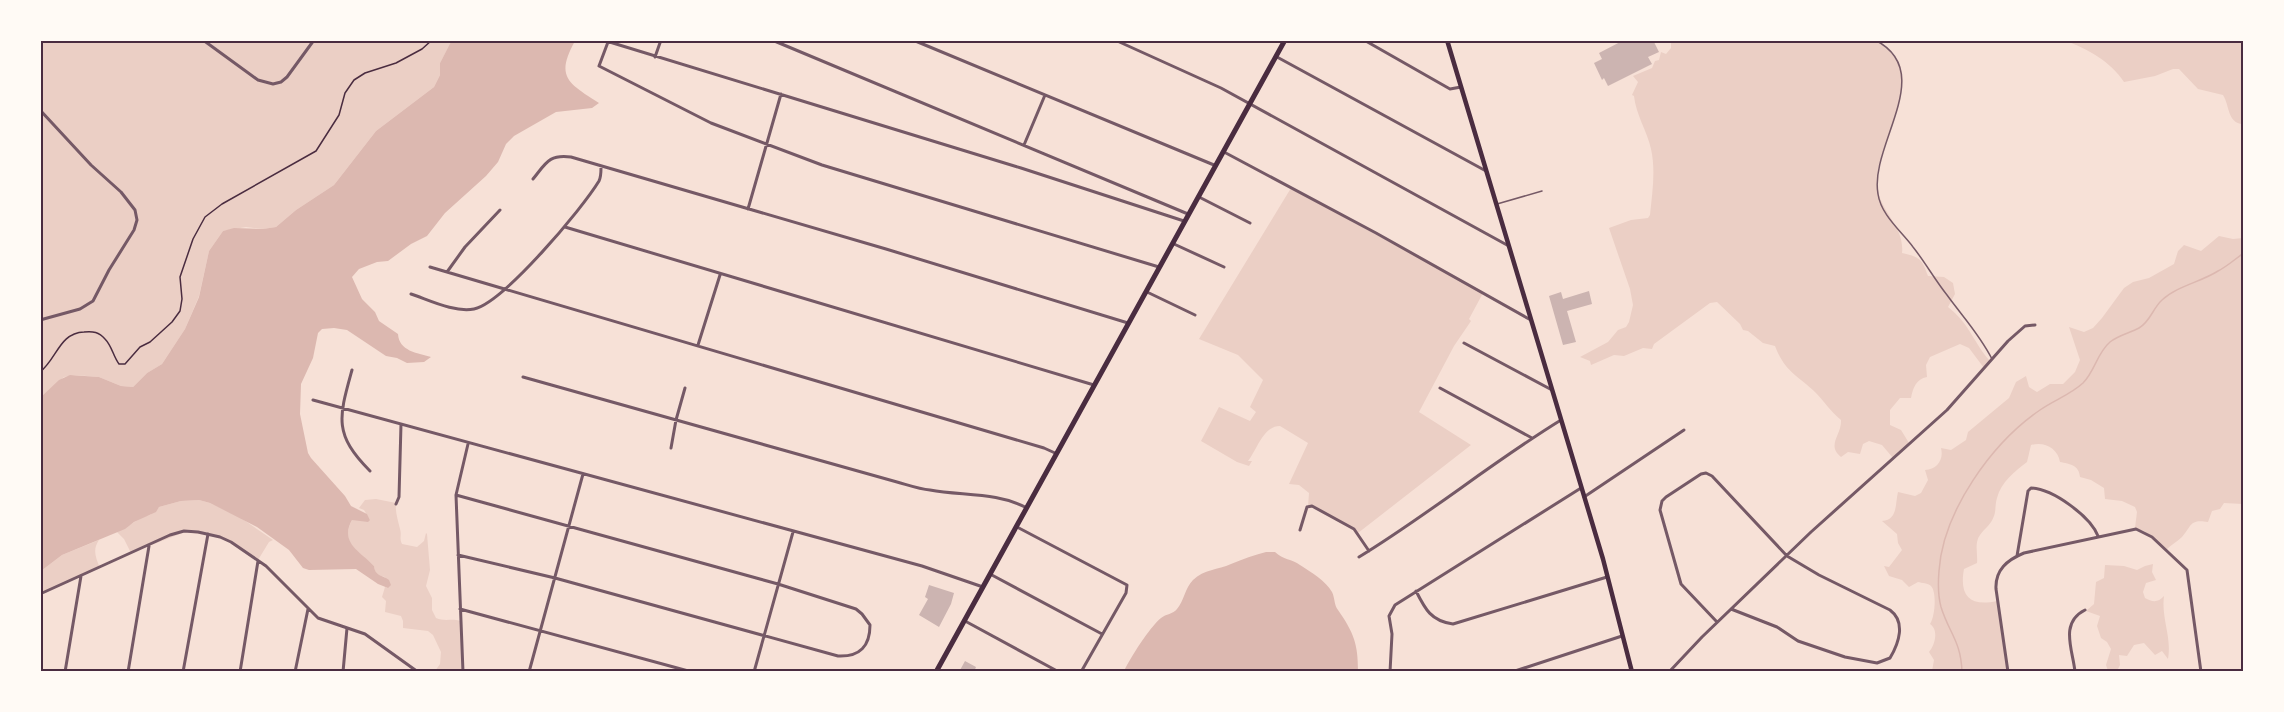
<svg xmlns="http://www.w3.org/2000/svg" width="2284" height="712" viewBox="0 0 2284 712" font-family="Lato,sans-serif">
  <style>
    .green { fill: #ebcfc5 }
    .water { fill: #dcb8b0 }
    .lines { fill: none; stroke-linecap: round; stroke-linejoin: round }
    .stream { stroke: #dcb8b0; stroke-width: 1.5 }
    .building { fill: #ccb4b1 }
    .path { stroke: #4a2c40; stroke-width: 1.5 }
    .service { stroke: #755966; stroke-width: 1.5 }
    .minor { stroke: #755966; stroke-width: 3 }
    .secondary { stroke: #4a2c40; stroke-width: 4.5 }
    .primary { stroke: #4a2c40; stroke-width: 5 }
    .neatline { fill: none; stroke: #4a2c40; stroke-width: 2 }
  </style>
  <rect width="100%" height="100%" fill="#f7e1d7"/>
  <path class="green" d="M1875,40C1881,45 1888,49 1893,54C1922,85 1874,148 1877,186C1880,212 1905,227 1902,253C1920,257 1922,259 1928,276L1944,277L1953,283L1955,294L1948,307C1970,324 1973,342 1990,361L1984,368L1969,348L1960,344L1930,357L1926,365L1927,377C1916,379 1913,388 1911,398H1900L1890,410V425L1901,430L1909,443L1893,458L1882,445L1869,441L1863,444L1860,454L1848,452L1841,457C1826,445 1842,435 1841,420C1831,412 1824,401 1815,392C1796,374 1785,372 1775,346L1763,343L1748,331L1743,330L1740,324L1717,302L1710,303L1654,344L1652,349L1643,348L1624,356L1614,355L1591,365L1590,361L1580,357L1608,342L1618,330L1626,327L1629,322L1633,305L1630,289L1609,228L1631,220L1648,218L1650,215C1652,194 1656,171 1651,149C1647,131 1636,115 1634,96L1632,95L1638,82L1633,76L1652,68L1655,61L1659,60L1661,52L1666,54L1671,48V41Z
    M41,41H452L440,63V75L434,87L376,131L334,185L296,210L276,227L263,229L246,227L223,231L209,251L199,296L185,329L162,364L147,373L133,387L121,386L99,377L75,375L64,377L41,397Z
    M2066,41H2243V124C2227,123 2230,106 2223,95L2198,89L2179,69H2173L2155,76L2124,82C2111,62 2088,49 2066,41Z
    M1291,188L1483,293L1469,319L1471,321L1454,346L1419,412L1471,445L1358,533L1315,508L1308,507L1309,493L1299,485L1289,484L1308,443L1280,426C1263,426 1257,450 1248,461H1252L1249,466L1237,462L1201,441L1219,407L1250,421L1256,412L1250,407L1263,380L1238,355L1199,339Z
    M2219,236L2233,239L2243,238V504L2224,503L2220,509L2212,511L2208,522C2189,519 2192,526 2182,537C2178,541 2171,545 2167,549L2144,531L2135,528L2137,512L2135,507L2122,501L2105,499L2104,488L2091,480L2080,477C2079,465 2070,464 2060,462C2058,448 2044,441 2031,445L2027,462C2015,471 2001,482 1997,498C1995,504 1996,511 1994,516C1991,525 1985,528 1980,535C1974,543 1978,554 1977,563L1964,569C1959,596 1970,607 1997,601L2009,671H1932L1934,660L1929,652C1935,645 1939,630 1930,624C1935,617 1937,592 1931,586C1928,583 1922,583 1918,582L1909,587L1902,580L1889,576L1884,566L1889,567L1902,550L1898,543L1897,534L1882,521C1898,520 1895,504 1898,492L1915,496L1921,493L1928,480L1925,470C1937,469 1944,460 1941,448L1951,450L1966,440L1968,432L2009,398L2016,382L2026,376L2029,387L2037,392L2050,384H2063L2075,372L2080,360L2069,327L2084,332L2093,328L2102,318L2124,288L2133,282L2149,278L2174,264L2178,251L2184,245L2201,251Z
    M376,499L396,503C395,512 398,520 400,529C402,535 399,538 402,544L417,547L424,541L426,533L427,534L430,570L426,586L432,598V610L436,618C445,622 452,618 460,621L463,671H435L440,664L441,652L433,635L428,631L403,628V621L401,616L385,612L386,601L382,597L385,587L388,588L385,577C377,575 375,573 374,566C360,552 339,544 352,520H370L364,510L359,508L365,500Z
    M199,500L210,503L241,518L273,540L269,542L258,560L221,537L185,532L131,553L124,539L117,532L145,516L150,515L159,507L181,501Z
    M99,540C92,550 96,558 100,568L41,594V571L62,555Z
    M2153,564L2152,572L2156,580L2146,583L2143,592L2145,598C2152,602 2158,603 2164,596C2161,618 2172,637 2168,659L2162,651L2155,655L2144,643L2134,645L2127,656L2119,655L2120,665L2117,671H2108L2106,665L2111,649L2107,642L2101,638L2097,626L2100,616L2086,611L2094,604L2096,582L2104,578L2105,565L2124,566L2137,570L2145,566Z"/>
  <path class="water" d="M452,40L575,41C555,77 568,83 599,103L592,108L556,112L514,136L506,144L498,162L486,176L445,213L427,236L411,244L388,261L377,262L359,269L352,277L362,299L375,312L379,321L398,334C399,351 417,353 431,357L424,362L407,363L397,358L386,356L347,330L334,328L322,329L318,333L313,358L301,384L300,414L308,453L311,458L345,496L351,506L367,514L370,520L368,522L352,520C339,543 361,552 374,566C375,576 382,575 389,580L391,585L388,588L378,584L356,569L309,570L303,568L289,550L257,527L210,503L199,500L181,501L159,507L156,512L134,522L125,529L62,555L41,571V397L59,380L70,375L99,377L121,386L133,387L147,373L162,364L185,329L199,297L209,251L223,231L234,228L263,229L276,227L296,210L334,185L376,131L434,87L440,75V63Z
    M1266,552H1275C1283,560 1292,559 1300,565C1311,572 1326,581 1332,592C1335,598 1334,605 1338,610C1354,633 1358,644 1358,671H1124C1131,657 1149,628 1161,618C1166,614 1173,614 1177,609C1184,601 1185,588 1193,580C1204,569 1218,570 1231,564C1243,559 1254,555 1266,552Z"/>
  <g class="lines">
    <path class="stream" d="M1962,672C1961,641 1949,633 1941,607C1938,596 1938,583 1939,571C1943,511 1992,443 2040,410C2054,400 2070,395 2083,383C2095,371 2097,353 2110,342C2119,335 2130,333 2139,328C2150,322 2153,308 2162,300C2177,286 2201,282 2218,271C2228,266 2236,258 2244,253"/>
  </g>
  <path class="building" d="M1624,40H1653L1659,52L1648,57L1652,64L1608,86L1604,78L1602,80L1594,63L1602,59L1599,53Z
    M1589,291L1592,304L1567,311L1576,342L1563,345L1549,296L1561,292L1563,299Z
    M929,585L954,593L951,604L939,627L919,615L928,599L925,597Z
    M965,661L976,667L974,672H959Z"/>
  <g class="lines">
    <path class="path" d="M40,372C57,359 59,333 84,332C93,331 99,332 105,339C112,346 113,356 119,364H125L140,347L150,342L172,322L180,311L182,299L180,277L193,239L205,217L222,204L316,151L339,115L345,93L354,80L365,73L396,63L422,49L432,40"/>
    <path class="service" d="M1875,40C1938,72 1869,145 1878,194C1881,215 1901,231 1913,247C1925,262 1935,280 1947,295C1963,317 1980,335 1992,359
      M1497,204L1542,191"/>
    <path class="minor" d="M203,40L258,80L273,84L281,82L287,77L314,40
      M603,40L1021,168L1184,221
      M772,40L1188,214
      M913,40L1214,165
      M1115,40L1221,88L1507,245
      M1364,40L1450,89L1461,87
      M608,42L599,66L711,123L822,165L1159,267
      M655,57L661,40
      M1277,57L1486,171
      M40,110L91,165L121,192L135,210L137,220L134,230L109,270L93,301L80,309L40,320
      M1024,145L1045,95
      M1224,152L1376,233L1529,319
      M533,179C546,163 549,154 571,157L886,249L1128,323
      M1199,197L1250,223
      M748,209L781,94
      M565,227L1094,385
      M1174,244L1224,267
      M430,267L1044,448L1055,453
      M447,272L465,247L500,210
      M1147,292L1195,315
      M411,294C429,300 455,313 474,309C504,302 582,209 599,181C601,177 601,173 601,168
      M1464,343L1552,390
      M698,345L720,275
      M352,370C339,417 333,434 370,471
      M523,377L897,482C908,485 919,489 930,490C962,496 997,492 1027,508
      M1440,388L1532,438
      M313,400L922,566L983,587
      M671,448L676,420L685,388
      M456,495L778,584L856,609L862,614L870,625C870,646 860,657 838,656L555,578L458,555
      M1584,497L1684,430
      M396,504L399,497L401,424
      M1017,527L1127,585L1126,593L1081,672
      M1300,530L1307,507L1312,506L1354,529L1369,551
      M2017,556L2028,491L2031,488C2053,489 2090,516 2098,536
      M1359,557C1428,515 1491,463 1561,420
      M990,574L1102,634
      M1416,591C1425,609 1431,621 1453,624L1607,577
      M40,594L170,535L184,531L198,532L220,537L231,542L266,566L318,618L365,634L418,672
      M460,609L692,672
      M965,621L1059,672
      M1717,622L1681,584L1660,510L1662,501L1666,497L1701,474L1706,473L1712,476L1787,556L1819,575L1890,610C1906,622 1899,643 1890,658L1877,663L1845,657L1798,641L1777,627L1731,609
      M65,672L81,576
      M128,672L149,546
      M183,672L208,534
      M240,672L258,561
      M295,672L308,609
      M343,672L347,628
      M463,672L456,495L468,444
      M471,672H482
      M529,672L583,474
      M754,672L793,532
      M1390,672L1392,634L1389,616L1395,605L1581,488
      M1512,672L1622,636
      M1669,672L1702,637L1811,532L1947,410L2008,341L2025,326L2035,325
      M2008,672L1996,589C1995,570 2007,560 2024,553L2136,529L2152,537L2187,570L2201,672
      M2075,672C2073,650 2059,623 2085,610"/>
    <path class="secondary" d="M1447,40L1603,559L1632,672"/>
    <path class="primary" d="M936,672L1285,40"/>
  </g>
  <rect width="2284" height="712" fill="none" stroke="#fffaf5" stroke-width="84"/>
  <rect x="42" y="42" width="2200" height="628" class="neatline"/>
</svg>
